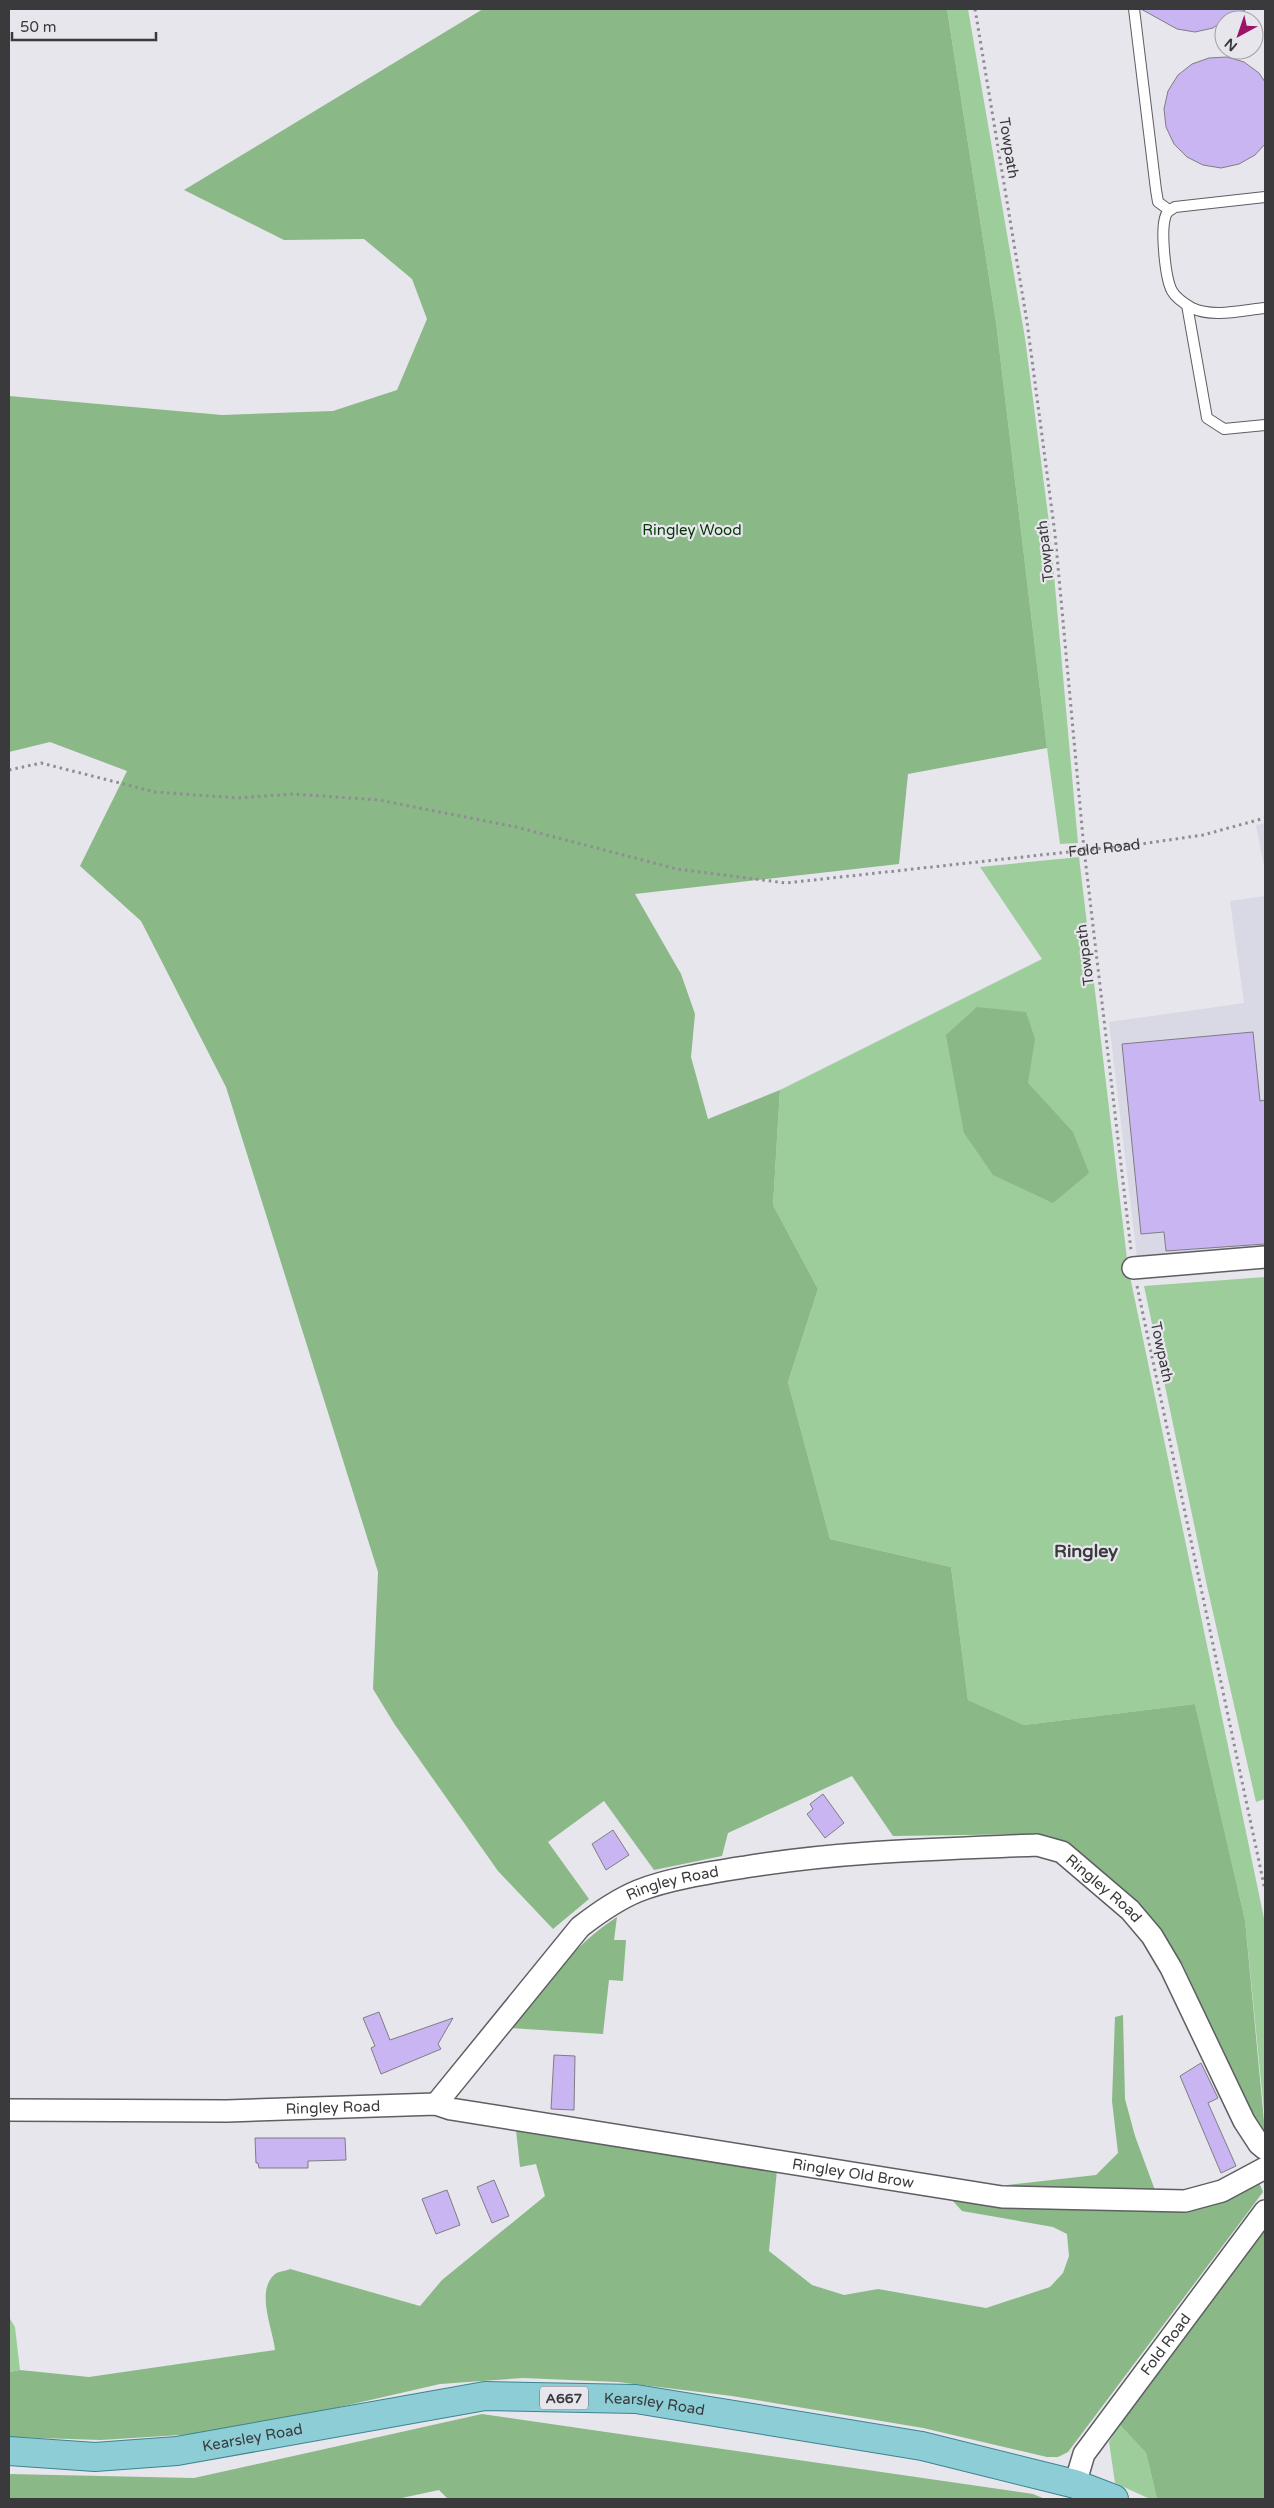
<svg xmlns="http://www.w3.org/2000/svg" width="1274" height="2508" viewBox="0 0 1274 2508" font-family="'Varela Round',sans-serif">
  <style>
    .built { fill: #d9d9e6 }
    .green { fill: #9ecd9c }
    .forest { fill: #8ab887 }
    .building { fill: #c9b5f1; stroke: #7f7d82 }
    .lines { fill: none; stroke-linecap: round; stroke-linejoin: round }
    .lane-casing { stroke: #5e5e63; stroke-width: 12 }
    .street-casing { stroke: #5e5e63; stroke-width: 24 }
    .primary-casing { stroke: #3d848e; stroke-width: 30 }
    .path { stroke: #8e8e92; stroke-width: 3; stroke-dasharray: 2.5 4; stroke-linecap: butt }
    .lane { stroke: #fff; stroke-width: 10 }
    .street { stroke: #fff; stroke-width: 21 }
    .primary { stroke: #8ccdd6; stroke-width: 28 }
    .labels { text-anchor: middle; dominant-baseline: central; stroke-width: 4.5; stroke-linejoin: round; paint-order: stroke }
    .shield { fill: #e7e6ed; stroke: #6e6e71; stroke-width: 1 }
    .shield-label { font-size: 14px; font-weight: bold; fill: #3a3a3c }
    .street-label { font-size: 15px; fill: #3a3a3c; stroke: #e7e6ed }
    .park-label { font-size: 15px; fill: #033605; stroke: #e7e6ed }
    .quarter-label { font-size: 18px; font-weight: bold; fill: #3a3a3c; stroke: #e7e6ed }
  </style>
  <rect width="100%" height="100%" fill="#e7e6ed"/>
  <path class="built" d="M1265,823V872L1256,825Z
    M1265,896V1248L1137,1258L1109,1022L1244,1003L1230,901Z"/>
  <path class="green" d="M947,9H968L1025,338L1050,530L1078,843L1060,844L1047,748L996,322Z
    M1079,857L1128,1267L1265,1923V2122L1245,1920L1195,1704L1024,1725L968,1700L951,1567L830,1539L788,1382L818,1289L773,1205L780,1090L1042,959L980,867Z
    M1265,1277V1799L1256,1802L1207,1586L1144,1286Z
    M9,2317L15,2327L20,2370L9,2372Z
    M1119,2424L1146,2453L1157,2499H1150L1115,2483L1109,2442Z"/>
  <path class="forest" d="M483,9H947L996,322L1047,748L908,774L899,864L635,894L681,974L695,1014L691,1057L708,1119L780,1090L773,1205L818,1289L788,1382L830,1539L951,1567L968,1700L1024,1725L1195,1704L1245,1920L1265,2132L1253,2118L1183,1965L1146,1914L1111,1879L1069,1846L1039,1834L893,1836L852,1776L728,1833L722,1856L654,1870L604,1801L548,1842L589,1899L553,1929L498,1871L395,1725L373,1689L378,1572L226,1087L141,921L80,866L127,771L50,742L9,752V396L222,415L333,411L397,390L427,319L412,279L364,239L284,240L184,190Z
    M977,1007L1026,1012L1035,1039L1028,1083L1073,1132L1089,1173L1053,1203L993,1175L964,1133L946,1035Z
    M617,1917L614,1940H626L623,1981L609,1980L603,2034L510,2028C543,1988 573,1945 617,1917Z
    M1123,2015L1125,2099L1135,2136L1156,2193L990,2187L1096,2175L1118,2153L1112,2101L1115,2017Z
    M516,2130L777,2170L769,2251L812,2285L844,2295L878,2289L986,2308L1050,2287L1063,2273L1069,2256L1067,2234L1053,2227L962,2211L952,2200L1008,2207L1188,2208L1259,2182L1263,2192L1068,2452L1058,2457H1047L923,2428L732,2396L618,2382L523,2378L440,2384L270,2423L196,2434L101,2440L9,2437V2372L20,2370L89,2377L275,2350C273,2329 255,2291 275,2274C279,2271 286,2271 290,2269L420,2306L442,2280L545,2196L536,2164L520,2167Z
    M1265,2228V2499H1157L1146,2453L1119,2424Z
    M482,2414L1033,2494L1045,2499H448L439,2490L397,2499H9V2474L194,2478Z"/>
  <path class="building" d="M1141,9H1247L1224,20L1213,28L1195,32L1177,29Z
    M1227,57L1244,62L1259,73L1265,82V144L1255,155L1239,164L1221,168L1203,165L1187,157L1174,144L1166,127L1164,109L1168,91L1178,75L1192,64L1209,58Z
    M1253,1032L1260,1101L1265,1100V1244L1166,1251L1164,1232L1141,1234L1122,1044Z
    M823,1794L844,1823L825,1838L807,1814L813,1809L810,1804Z
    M613,1830L629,1855L606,1870L592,1844Z
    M379,2012L390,2040L453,2018L438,2044L441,2049L381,2074L371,2048L375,2046L363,2018Z
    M554,2055L575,2056L574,2110L551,2109Z
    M1201,2063L1218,2098L1208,2103L1236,2166L1221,2173L1180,2076Z
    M255,2138H345L346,2160L308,2161V2168H259L258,2163H256Z
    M494,2180L509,2216L492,2223L477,2187Z
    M447,2190L460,2225L436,2234L422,2199Z"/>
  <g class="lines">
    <g class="lane-casing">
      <path id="lane" d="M1134,9L1156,190L1158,202L1169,210
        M1265,197L1175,207C1170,210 1166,212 1165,218C1161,232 1165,278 1172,291C1176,298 1185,304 1192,308C1213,318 1243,310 1265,308
        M1187,305L1207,418L1224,429L1265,425"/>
    </g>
    <g class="street-casing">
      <g id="street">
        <path d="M1133,1268L1265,1257"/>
        <path id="s2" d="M436,2104L580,1927C598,1913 616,1900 638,1891C667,1879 713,1872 745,1867C842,1851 939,1849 1037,1845L1062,1852L1130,1910L1152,1936L1171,1968L1244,2121L1259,2144L1265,2149"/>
        <path id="s3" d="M9,2110L227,2111L436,2104L451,2109L1002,2197L1185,2201L1222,2191L1265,2168"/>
        <path id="s4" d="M1075,2484L1084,2454L1265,2211"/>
      </g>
    </g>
    <g class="primary-casing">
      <g id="primary">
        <path id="s5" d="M9,2451L95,2457L177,2451L485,2396L636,2399L922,2446L1075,2484L1114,2499"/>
      </g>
    </g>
    <g class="path">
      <path d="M975,9L1027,322L1055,534L1084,849L1131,1250"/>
      <path id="s1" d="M9,770L41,763L155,792L238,798L293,794L379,800L516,827L677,869L786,883L1141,844L1203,835L1265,818"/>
      <path d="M1137,1286L1265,1890"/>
    </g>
    <use href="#lane" class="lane"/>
    <use href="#street" class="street"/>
    <use href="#primary" class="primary"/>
  </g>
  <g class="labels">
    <rect class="shield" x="540" y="2386.5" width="48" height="23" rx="4"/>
    <g class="shield-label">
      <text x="564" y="2398">A667</text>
    </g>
    <g class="street-label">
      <text transform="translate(1009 148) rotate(81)">Towpath</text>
      <text transform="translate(1045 551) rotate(-96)">Towpath</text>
      <text stroke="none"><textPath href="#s1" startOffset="1111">Fold Road</textPath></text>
      <text transform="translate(1085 955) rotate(-97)">Towpath</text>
      <text transform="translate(1162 1352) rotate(78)">Towpath</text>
      <text stroke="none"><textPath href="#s2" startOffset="332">Ringley Road</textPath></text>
      <text stroke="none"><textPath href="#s2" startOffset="781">Ringley Road</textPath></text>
      <text stroke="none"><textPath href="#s3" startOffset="324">Ringley Road</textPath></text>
      <text stroke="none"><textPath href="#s3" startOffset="850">Ringley Old Brow</textPath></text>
      <text stroke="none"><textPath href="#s4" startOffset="168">Fold Road</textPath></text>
      <text stroke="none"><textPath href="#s5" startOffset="651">Kearsley Road</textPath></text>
      <text stroke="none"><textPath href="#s5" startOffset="245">Kearsley Road</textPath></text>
    </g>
    <g class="park-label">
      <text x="692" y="530">Ringley Wood</text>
    </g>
    <g class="quarter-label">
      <text x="1086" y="1551">Ringley</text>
    </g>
  </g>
  <rect width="1274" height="2508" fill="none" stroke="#3a3a3c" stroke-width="20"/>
  <g transform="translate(1239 35) rotate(220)"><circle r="24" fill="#e7e6ed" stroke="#a2a1a6"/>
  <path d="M0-4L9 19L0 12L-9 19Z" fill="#9b1465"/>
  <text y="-8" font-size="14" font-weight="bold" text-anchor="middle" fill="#3a3a3c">N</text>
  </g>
  <path d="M12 32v8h144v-8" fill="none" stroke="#3a3a3c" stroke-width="2.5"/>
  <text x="20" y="32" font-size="15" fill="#3a3a3c" stroke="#e7e6ed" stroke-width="4" paint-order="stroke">50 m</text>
</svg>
